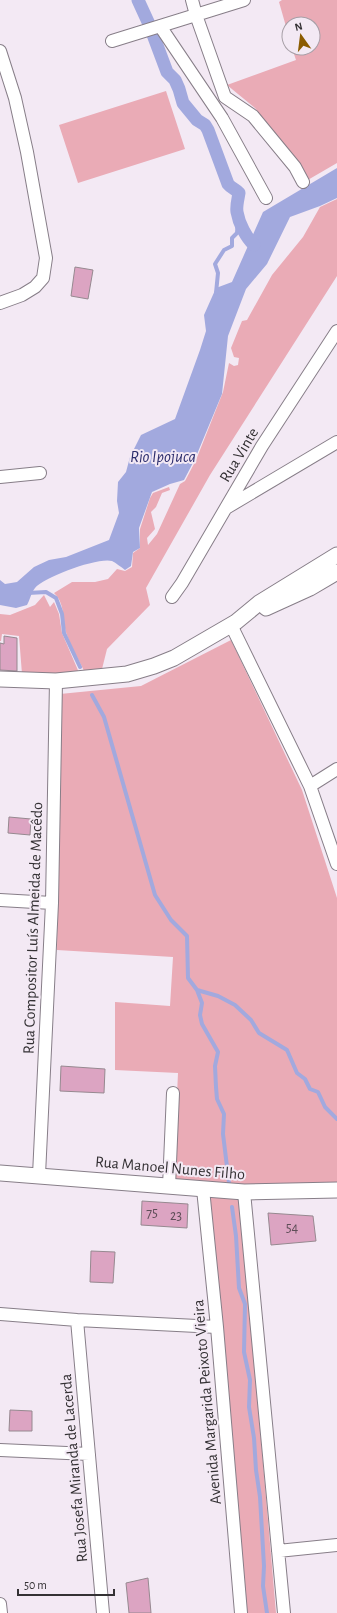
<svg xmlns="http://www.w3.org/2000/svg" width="337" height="1613" viewBox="0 0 337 1613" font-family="'Alegreya Sans',sans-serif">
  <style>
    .green { fill: #eaabb6 }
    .water { fill: #a2a9de }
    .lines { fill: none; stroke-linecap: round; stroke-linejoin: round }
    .stream { stroke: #a2a9de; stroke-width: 4 }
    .canal { stroke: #a2a9de; stroke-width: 13 }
    .building { fill: #dca4c2; stroke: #968990 }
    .minor-casing { stroke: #877e88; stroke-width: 14 }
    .tertiary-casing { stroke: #877e88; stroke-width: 17 }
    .minor { stroke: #fff; stroke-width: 12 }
    .tertiary { stroke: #fff; stroke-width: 15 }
    .labels { text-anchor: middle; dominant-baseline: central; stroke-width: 4; stroke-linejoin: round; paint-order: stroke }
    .number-label { font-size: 14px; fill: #5e4e58 }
    .street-label { font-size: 16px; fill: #343134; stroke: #f3e9f4 }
    .water-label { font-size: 17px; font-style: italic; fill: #2d2e6d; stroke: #f3e9f4 }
  </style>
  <rect width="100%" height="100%" fill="#f3e9f4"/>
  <path class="green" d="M282,0H337V163L306,181L297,165L255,108L227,85L296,60L292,48H313V24H289V37L279,2Z
    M166,91L185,149L78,183L59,125Z
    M337,199V276L210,475L146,588L150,605L107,649L101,673L86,675C80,662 72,649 67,635C62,622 66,604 54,593L72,582H95L108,579L117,569L125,571L132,567L133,553L140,548V529L150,498L153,493L169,487L170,490L162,493L156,507L151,512L155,529L147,538L148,545L157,534L180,484L185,481L196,460L223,392L229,363L234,366L238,365L239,358L234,357L231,348L242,321L247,320L272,275L303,237L320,207Z
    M44,595L50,607L54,602L59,614L62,633L80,675L22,674L19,636L2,634L1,641H0V614L10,615L35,605Z
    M231,640L302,790L337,898V1186L245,1188L173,1183L178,1073L115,1070V1002L170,1006L173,957L57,950L60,694L141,686Z
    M209,1196L240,1197L276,1613H245Z"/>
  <path class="water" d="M337,168V198L320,206L290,217L267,264L246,289L228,336L222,394L195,459L184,480L170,484L152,492L139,528L140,548L133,552L131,566L125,570C121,567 116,563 112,561C98,557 44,577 35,588C31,593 30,600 27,605L16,608L0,605V580L5,584L17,582L34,567L49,560L66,557L109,540L119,513L117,501L118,482L126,472L130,457L141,435L175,419L200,350L206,331L204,315L216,288L232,282L263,212Z"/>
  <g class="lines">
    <path class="stream" d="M216,293L218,273L215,264L224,250L232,246V238L237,233L238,219
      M28,593L46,592L56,598L62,614L64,633L80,667
      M92,695L104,717L155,895L171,920L187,936L188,978L197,990L202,1003L200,1015L202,1024L218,1052L215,1066L216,1087L217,1099L224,1114L223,1134L229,1183
      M197,990L218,996L235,1005L251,1020L259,1033L287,1050L297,1073L305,1079L310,1089L318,1092L325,1107L337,1119
      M232,1207L236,1236L239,1288L245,1304L244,1352L250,1380L249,1407L254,1438L256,1470L260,1497L264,1566L263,1586L267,1613"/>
    <path class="canal" d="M138,0L149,24L167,72L175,80L179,89L183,103L197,120L205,125L208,130L228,184C232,189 236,189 239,193C238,199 236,206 237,212C239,224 246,237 254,245"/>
  </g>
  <path class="building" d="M75,267L93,270L88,299L71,296Z
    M4,636L17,638V671L0,670V643L4,644Z
    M9,817L31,819L30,835L8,833Z
    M61,1066L105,1069L104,1093L60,1091Z
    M142,1201L188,1204L187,1228L141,1225Z
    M268,1213L313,1216L316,1241L271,1245Z
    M91,1251L115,1252L113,1283L90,1282Z
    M10,1410L32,1411V1431H9Z
    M148,1578L151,1613H129L126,1583Z"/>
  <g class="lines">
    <g class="minor-casing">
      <path id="minor" d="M192,0L196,15L225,97L253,116L295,167L303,182
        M160,26L222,118L266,198
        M112,41L244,0
        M0,51L15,98L27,152L46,258L43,278L35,287L22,295L0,303
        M0,477L40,473
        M226,508L337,442
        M172,597L182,583L262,446L337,331
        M231,625L310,786L337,864
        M310,786L337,769
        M0,900L52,903
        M39,1175L52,903L56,681
        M169,1186L173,1093
        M203,1189L217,1327L241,1613
        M244,1192L284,1613
        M0,1314L77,1320L217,1327
        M77,1320L103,1613
        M0,1450L89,1454
        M278,1551L337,1545
        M0,1604L1,1613"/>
    </g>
    <g class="tertiary-casing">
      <path id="tertiary" d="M266,608L310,588L337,572
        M0,679L56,681L127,674L154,666L174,658L236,622L259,603L337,555
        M0,1173L244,1192L337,1190"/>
    </g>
    <use href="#minor" class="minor"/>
    <use href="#tertiary" class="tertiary"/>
  </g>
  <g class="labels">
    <g class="number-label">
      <text x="152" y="1213">75</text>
      <text x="176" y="1216">23</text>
      <text x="292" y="1228">54</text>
    </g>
    <g class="street-label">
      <text transform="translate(239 455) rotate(-59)">Rua Vinte</text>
      <text transform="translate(33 928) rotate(-88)">Rua Compositor Luís Almeida de Macêdo</text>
      <text transform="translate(170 1168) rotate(5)">Rua Manoel Nunes Filho</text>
      <text transform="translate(207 1402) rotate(-95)">Avenida Margarida Peixoto Vieira</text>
      <text transform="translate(74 1468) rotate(-95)">Rua Josefa Miranda de Lacerda</text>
    </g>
    <g class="water-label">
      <text x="163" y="456">Rio Ipojuca</text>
    </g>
  </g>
  <g transform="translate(301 36) rotate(346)"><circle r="19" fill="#f3e9f4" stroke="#a79fa7"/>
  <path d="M0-3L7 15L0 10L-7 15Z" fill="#8b5c01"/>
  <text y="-6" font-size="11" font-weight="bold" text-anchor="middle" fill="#343134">N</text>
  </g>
  <path d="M18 1589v6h96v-6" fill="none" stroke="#343134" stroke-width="2"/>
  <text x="24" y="1589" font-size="12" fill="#343134" stroke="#f3e9f4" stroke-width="3" paint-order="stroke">50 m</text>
</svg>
